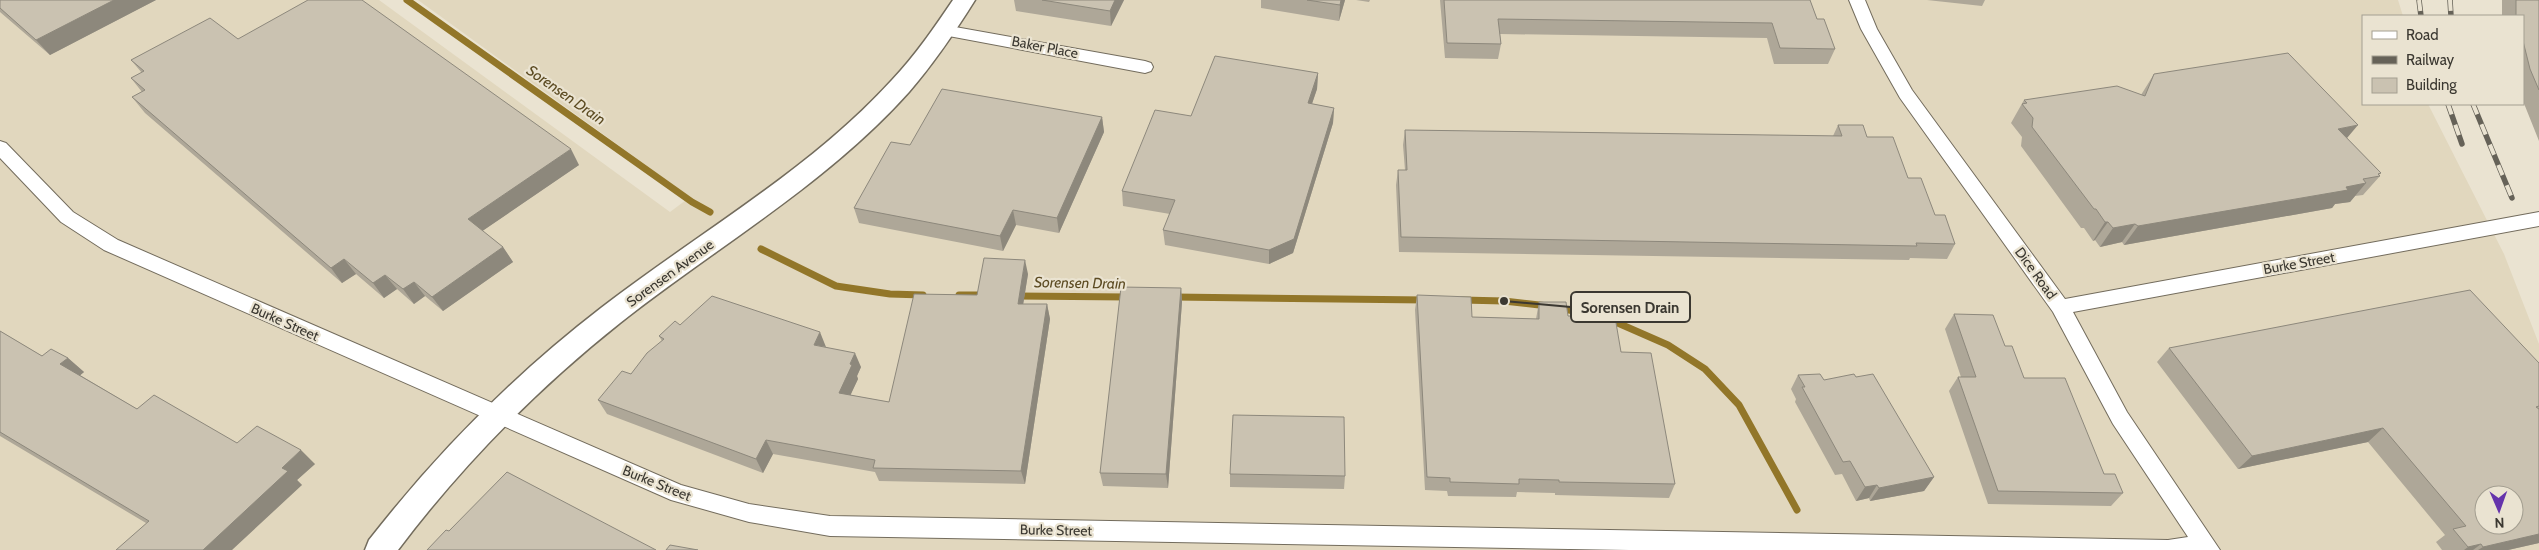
<svg xmlns="http://www.w3.org/2000/svg" width="2539" height="550" viewBox="0 0 2539 550" font-family="Cabin,sans-serif">
  <style>
    .built { fill: #e1d7be; fill-rule: evenodd }
    .lines { fill: none; stroke-linecap: round; stroke-linejoin: round }
    .stream { stroke: #927629; stroke-width: 7 }
    .street-casing { stroke: #736c5d; stroke-width: 2 }
    .secondary-casing { stroke: #736c5d; stroke-width: 3 }
    .street { fill: #fff; fill-rule: evenodd }
    .secondary { fill: #fff; fill-rule: evenodd }
    .rail-casing { stroke: #666258; stroke-width: 5.5 }
    .rail { stroke: #eae3d1; stroke-width: 4; stroke-dasharray: 11; stroke-linecap: butt }
    .wall { fill: #aea798 }
    .shaded-wall { fill: #8d887c }
    .building { fill: #cac2b1; stroke: #8d887c; fill-rule: evenodd }
    .labels { text-anchor: middle; dominant-baseline: central; stroke-width: 4.5; stroke-linejoin: round; paint-order: stroke }
    .street-label { font-size: 14px; fill: #3b3831; stroke: #eae3d1 }
    .water-label { font-size: 15px; font-style: italic; fill: #5c4b22; stroke: #eae3d1 }
    .leader { fill: none; stroke: #3b3831; stroke-width: 2 }
    .callout-dot { fill: #3b3831; stroke: #eae3d1; stroke-width: 2 }
    .callout { fill: #eae3d1; stroke: #3b3831; stroke-width: 2 }
    .callout-label { font-size: 15px; text-anchor: middle; font-weight: bold; fill: #3b3831 }
  </style>
  <rect width="100%" height="100%" fill="#eae3d1"/>
  <path class="built" d="M0,0H379L670,212L690,197L418,0H2398L2403,16H2363V104H2428L2504,254L2539,344V550H0ZM2484,495H2514V525H2484Z"/>
  <g class="lines">
    <path class="stream" d="M407,0L692,202L710,212
      M761,249L836,286L890,294L923,295
      M959,295H986
      M1017,296L1128,297
      M1174,297L1426,300
      M1462,300L1504,301L1548,306
      M1559,308L1604,317L1668,345L1705,369L1739,405L1797,510"/>
    <g class="street-casing">
      <path id="street" d="M1849,0H1865L1877,29L1912,90L2065,299L2539,212V226L2073,312L2127,412L2220,550H1629L830,536L749,522L671,500L104,250L61,222L0,158V141L6,143L73,212L118,240L681,485L749,504L830,516L2168,540L2188,537L2113,424L2053,312L1900,98L1861,29Z
        M944,25L1145,61L1151,63L1153,67L1151,71L1145,73L938,34L936,30L938,26Z"/>
    </g>
    <g class="secondary-casing">
      <path id="secondary" d="M953,0H975C955,32 934,63 909,92C827,184 716,247 620,323C537,389 462,465 398,550H365L369,540C437,453 514,375 601,308C698,233 809,171 892,80C915,56 934,28 953,0Z"/>
    </g>
    <use href="#street" class="street"/>
    <use href="#secondary" class="secondary"/>
    <g class="rail-casing">
      <path id="rail" d="M2419,0L2421,16
        M2450,0L2451,16
        M2448,104L2462,144
        M2473,104L2512,198"/>
    </g>
    <use href="#rail" class="rail"/>
  </g>
  <path class="wall" d="M0,0H156L50,55L0,12Z
    M1014,0H1124L1111,26L1016,11Z
    M1261,0H1345L1339,21L1261,8Z
    M1356,0H1370L1369,2Z
    M1440,0H1810L1817,19L1835,49L1828,64H1774L1767,38L1500,34L1501,44L1498,59L1445,58Z
    M1927,0H1985L1982,6Z
    M2502,0H2539V141L2523,101V16H2502Z
    M238,39L579,165L482,231L503,247L513,262L443,311L425,296L414,304L397,289L384,298L356,274L342,283L145,113L132,97L142,92L131,78L142,73L131,60Z
    M1318,73L1317,89L1312,104L1334,108L1333,123L1293,253L1269,264L1165,245L1163,230L1170,214L1123,206L1122,191L1191,116Z
    M2154,74L2347,138L2381,173L2379,175L2380,176L2363,195L2355,196L2350,202L2335,204L2332,208L2124,245L2122,242L2100,247L2095,240L2093,241L2084,228H2081L2021,146L2022,137L2011,123L2024,100L2141,95Z
    M1102,117L1104,132L1059,233L1016,225L1003,251L859,223L854,208L910,145Z
    M1838,125L1867,137L1908,178L1955,244L1947,259L1910,258L1909,260L1399,252L1396,185L1398,170H1405L1403,145L1405,130L1833,136Z
    M1028,274L1023,304H1047L1050,319L1025,484L879,481L875,472L773,454L763,473L607,414L598,400L631,374L662,341L659,336L680,325L826,347L861,367L857,376L858,379L850,395L889,402L977,295Z
    M1181,288L1182,302L1168,488L1103,486L1100,473Z
    M1417,295L1472,317L1536,319L1539,302L1568,316L1621,352L1675,484L1669,498L1555,495V493L1517,492L1516,497L1448,496L1447,491L1425,490L1415,310Z
    M1954,314L2005,346L2024,378L2104,474L2123,493L2111,506L1988,504L1949,391L1958,377H1961L1945,329Z
    M0,331L42,356L68,358L84,372L80,375L137,409L237,443L315,464L297,480L302,485L146,523L0,436Z
    M2169,348L2539,363V543L2508,550H2442L2436,542L2445,535L2368,442L2238,469L2157,362Z
    M1798,375L1824,380L1934,477L1924,491L1870,501L1869,498L1856,501L1842,474L1835,475L1795,402L1796,399L1791,389Z
    M1230,474L1345,476L1344,489L1230,487Z"/>
  <path class="shaded-wall" d="M114,0H156L50,55L36,40Z
    M1115,0H1124L1111,26L1110,11Z
    M1341,0H1345L1339,21L1340,5Z
    M1318,73L1317,89L1307,118L1308,103Z
    M1334,108L1333,123L1293,253L1269,264V250Z
    M1102,117L1104,132L1059,233L1057,218Z
    M2358,125L2342,144L2338,129Z
    M571,149L579,165L478,234L468,219Z
    M2366,183L2350,202L2335,204L2332,208L2124,245L2138,226Z
    M1013,210L1016,225L1003,251L1000,236Z
    M2105,222H2108L2095,240L2093,241Z
    M2135,224L2122,242L2100,247L2113,228Z
    M503,247L513,262L443,311L432,297Z
    M344,259L356,274L342,283L331,268Z
    M1025,260L1028,274L1021,318L1018,304Z
    M385,275L397,289L384,298L373,283Z
    M414,282L425,296L414,304L403,289Z
    M1181,288L1182,302L1168,488L1166,474Z
    M1047,304L1050,319L1025,484L1021,471Z
    M820,332L826,347L814,345Z
    M855,353L861,367L857,376L858,379L845,407L839,393L850,364Z
    M68,358L84,372L77,378L60,364Z
    M2383,428L2368,442L2238,469L2252,456Z
    M766,440L773,454L763,473L756,459Z
    M301,450L315,464L297,480L302,485L232,550H203L282,468Z
    M1934,477L1924,491L1870,501L1879,488Z
    M1877,485L1869,498L1856,501L1865,487Z
    M2539,534V543L2508,550H2478L2483,547Z
    M2481,544L2473,550H2464L2468,547Z"/>
  <path class="building" d="M0,0H114L36,40L0,8Z
    M308,0H362L571,149L468,219L503,247L432,297L414,282L403,289L385,275L373,283L344,259L331,268L132,97L145,90L131,78L144,71L131,60L210,18L238,39Z
    M1042,0H1115L1110,11Z
    M1307,0H1341L1340,5Z
    M1444,0H1810L1817,19H1824L1835,49L1780,48L1772,23L1498,19L1501,44L1447,43Z
    M2516,0H2539V90L2530,69L2523,41V16H2516Z
    M2288,53L2358,125L2338,129L2381,173L2378,174L2380,176L2363,179L2366,183L2346,187L2348,190L2138,226L2135,224L2113,228L2108,222H2105L2096,209H2094L2032,127L2033,118L2022,104L2027,103L2024,100L2117,86L2145,96L2154,74Z
    M1215,56L1318,73L1308,103L1334,108L1294,239L1269,250L1163,230L1175,200L1122,191L1155,110L1191,116Z
    M942,89L1102,117L1057,218L1013,210L1000,236L854,208L891,142L910,145Z
    M1838,125H1863L1867,137H1893L1908,178H1921L1935,215H1945L1955,244L1916,243L1917,246L1401,237L1398,170H1407L1405,130L1842,136Z
    M984,258L1025,260L1018,304H1047L1021,471L873,468L875,460L766,440L756,459L598,400L622,371L631,374L647,353L664,339L659,336L675,321L680,325L712,296L820,332L814,345L855,353L850,364L852,365L839,393L889,402L914,294L977,295Z
    M1121,287L1181,288L1166,474L1100,473Z
    M2470,290L2539,363V406L2536,407L2539,409V534L2483,547L2481,544L2468,547L2453,529L2466,526L2383,428L2252,456L2169,348ZM2484,495H2514V525H2484Z
    M1417,295L1471,297L1472,317L1539,319V302H1566L1568,316L1615,317L1621,352L1651,353L1675,484L1559,482V480L1519,479V484L1450,482V478L1427,477Z
    M1954,314L1993,315L2005,346H2012L2024,378H2065L2104,474H2115L2123,493L1998,491L1958,377H1976Z
    M0,331L42,356L51,349L68,358L60,364L137,409L154,395L237,443L257,426L301,450L282,468L288,471L203,550H116L149,521L0,432Z
    M1820,374L1824,380L1854,374L1856,377L1873,374L1934,477L1879,488L1877,485L1865,487L1850,461L1843,462L1802,387H1805L1798,375Z
    M1233,415L1344,417L1345,476L1230,474Z
    M507,472L656,550H427L446,530L449,531Z
    M670,545L698,550H666Z"/>
  <g class="labels">
    <g class="street-label">
      <text transform="translate(1045 47) rotate(11)">Baker Place</text>
      <text transform="translate(2299 263) rotate(-10)">Burke Street</text>
      <text transform="translate(670 273) rotate(-36)">Sorensen Avenue</text>
      <text transform="translate(2036 273) rotate(54)">Dice Road</text>
      <text transform="translate(285 322) rotate(24)">Burke Street</text>
      <text transform="translate(657 483) rotate(22)">Burke Street</text>
      <text transform="translate(1056 530) rotate(1)">Burke Street</text>
    </g>
    <g class="water-label">
      <text transform="translate(566 95) rotate(35)">Sorensen Drain</text>
      <text transform="translate(1080 283) rotate(1)">Sorensen Drain</text>
    </g>
  </g>
  <path class="leader" d="M1504 301L1571 307"/>
  <circle class="callout-dot" cx="1504" cy="301" r="5"/>
  <rect class="callout" x="1571" y="292" width="119" height="30" rx="5"/>
  <g class="callout-label">
    <text x="1630" y="313">Sorensen Drain</text>
  </g>
  <rect x="2362" y="15" width="162" height="90" fill="#eae3d1" stroke="#a49f91"/>
  <rect x="2372" y="31" width="25" height="8" fill="#ffffff" stroke="#a49f91"/>
  <text x="2406" y="40" font-size="15" fill="#3b3831">Road</text>
  <rect x="2372" y="56" width="25" height="8" fill="#666258" stroke="#a49f91"/>
  <text x="2406" y="65" font-size="15" fill="#3b3831">Railway</text>
  <rect x="2372" y="78" width="25" height="15" fill="#cac2b1" stroke="#a49f91"/>
  <text x="2406" y="90" font-size="15" fill="#3b3831">Building</text>
  <g transform="translate(2499 510) rotate(178)"><circle r="24" fill="#eae3d1" stroke="#a49f91"/>
  <path d="M0-4L9 19L0 12L-9 19Z" fill="#6533ab"/>
  <text y="-8" font-size="14" font-weight="bold" text-anchor="middle" fill="#3b3831">N</text>
  </g>
</svg>
